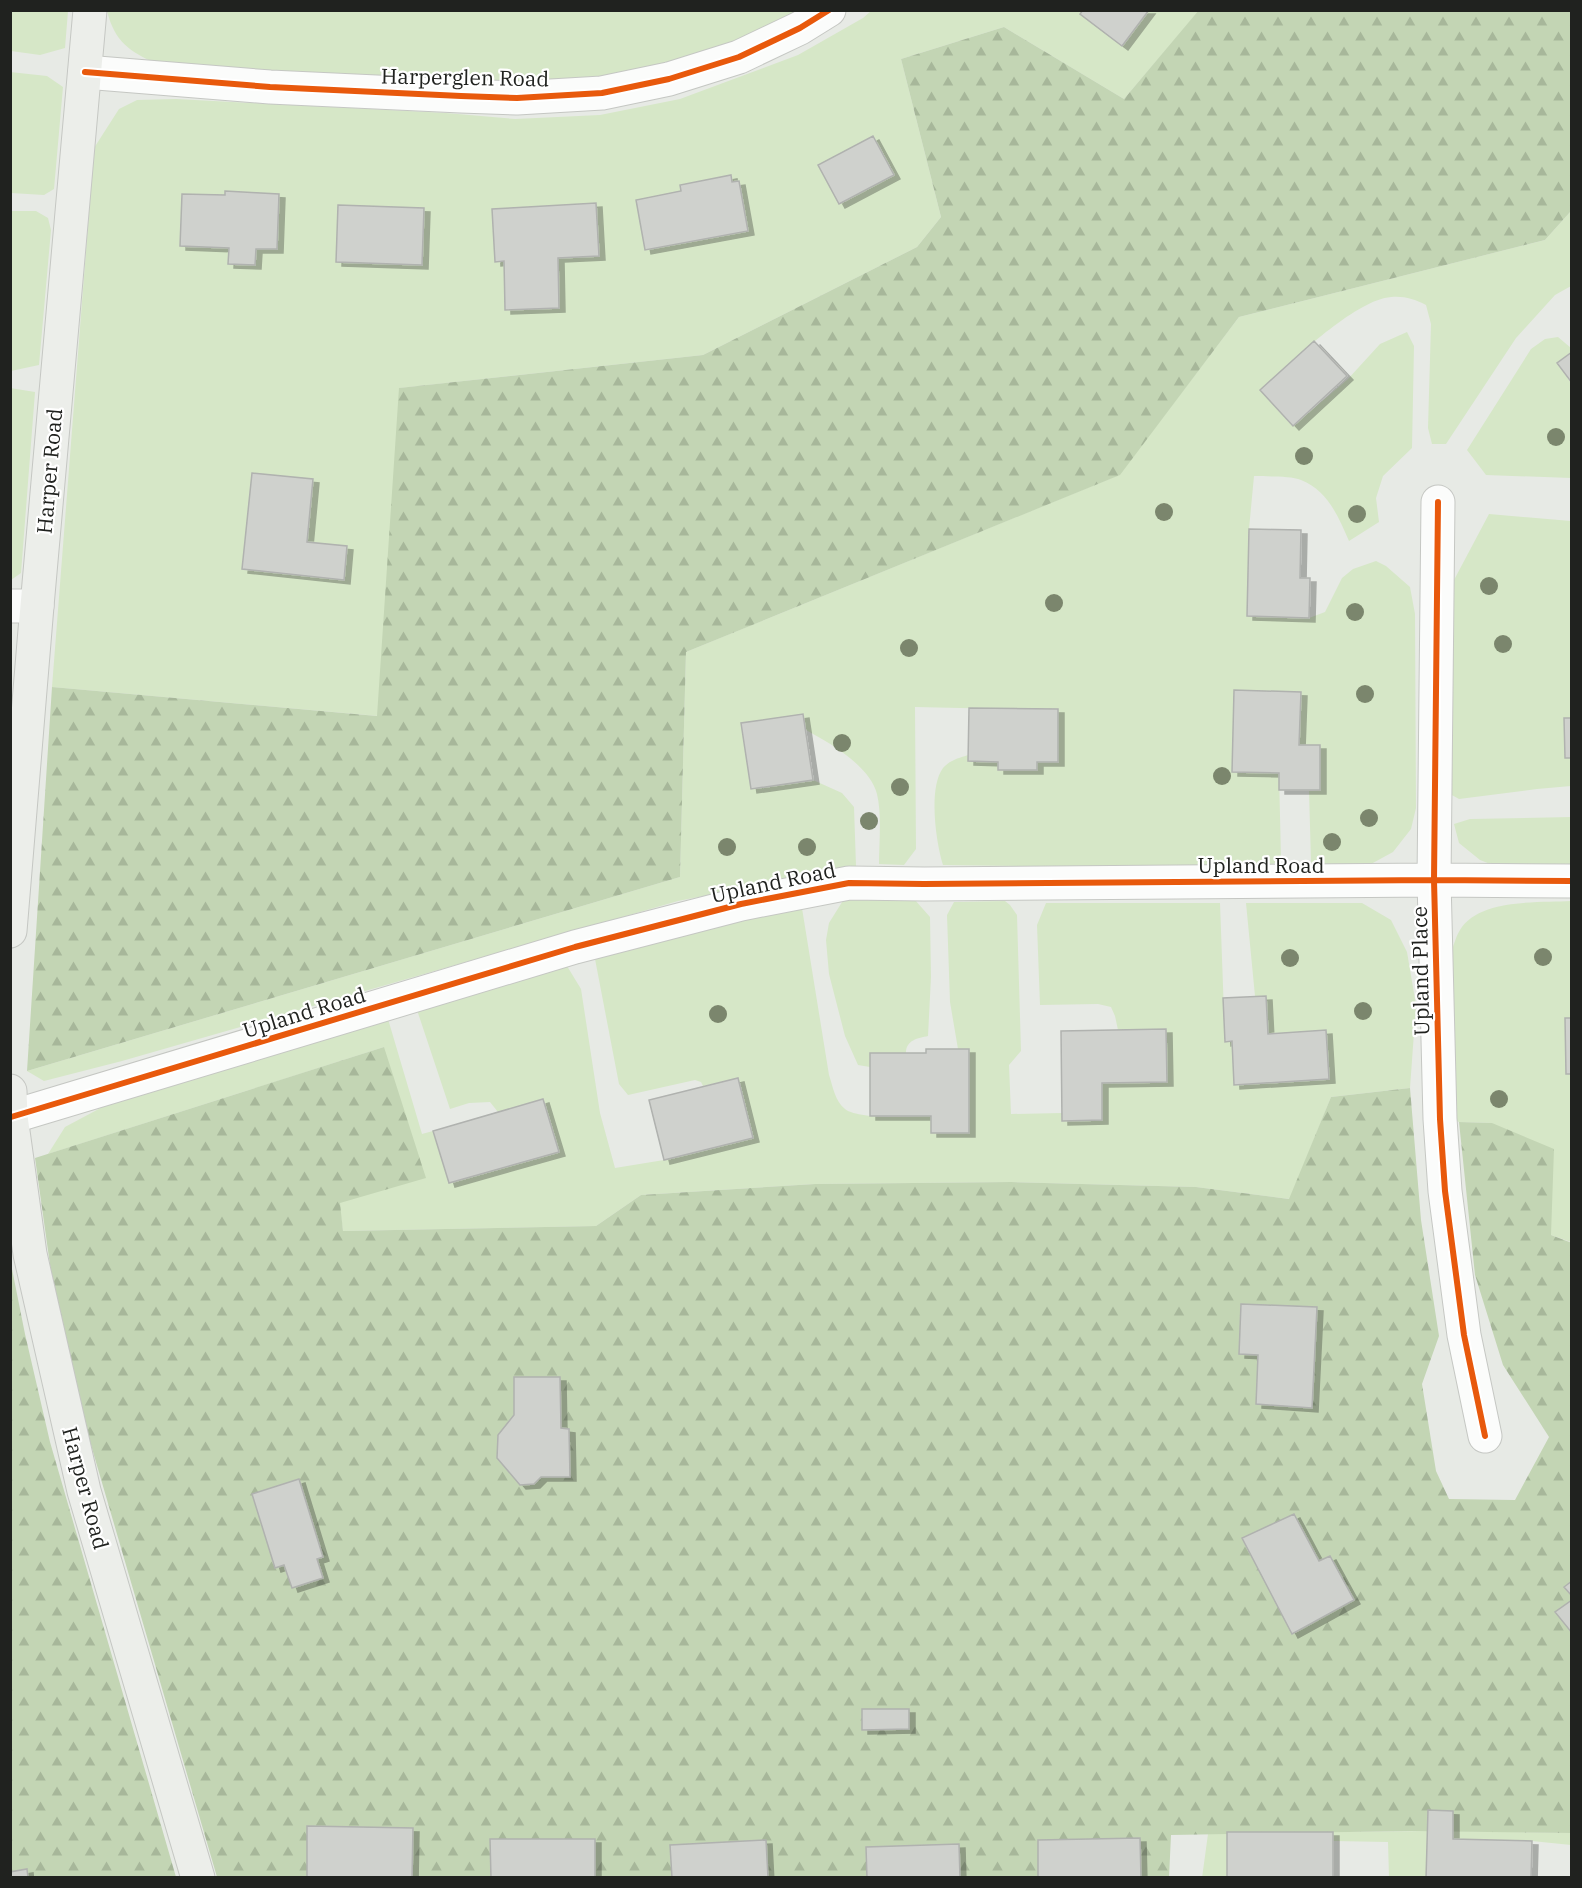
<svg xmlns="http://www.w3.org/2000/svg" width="1582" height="1888" viewBox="0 0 1582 1888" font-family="'IBM Plex Serif',serif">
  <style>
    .grass { fill: #d6e7c7 }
    .forest { fill: url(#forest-firs) }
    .building { fill: #cfd1cd; stroke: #b0b2af; stroke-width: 1.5; filter: url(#shadow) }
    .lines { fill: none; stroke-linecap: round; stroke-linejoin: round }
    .minor-casing { stroke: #c5c7c3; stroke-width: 35 }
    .secondary-casing { stroke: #c5c7c3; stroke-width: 35 }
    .minor { stroke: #fbfcfb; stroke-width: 33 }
    .secondary { stroke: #eceeea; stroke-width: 33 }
    .cycleway-casing { stroke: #fff; stroke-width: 10 }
    .cycleway { stroke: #e8590c; stroke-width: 6 }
    .tree { fill: #7b866d }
    .labels { text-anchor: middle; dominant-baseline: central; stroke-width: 4.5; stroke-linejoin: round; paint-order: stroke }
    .street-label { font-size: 21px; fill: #20221f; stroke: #fff }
  </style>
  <defs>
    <pattern id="forest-firs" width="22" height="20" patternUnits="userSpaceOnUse" patternTransform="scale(1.5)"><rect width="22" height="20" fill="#c3d5b4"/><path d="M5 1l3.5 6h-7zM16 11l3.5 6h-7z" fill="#a7b79a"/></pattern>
    <filter id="shadow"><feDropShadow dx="6" dy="4" stdDeviation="0" flood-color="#0004"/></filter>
  </defs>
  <rect width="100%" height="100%" fill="#e7eae5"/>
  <path class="grass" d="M10,11H68L65,48L40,55L11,51Z
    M107,11H804L723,47L635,73L519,88L157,64C129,51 115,42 107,11Z
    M871,11H1199L1124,99L1004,27L901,59L941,217L917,247L703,355L400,388L378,716L52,687L94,148L119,109L137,100L176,99L446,113L515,119L600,115L680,99L798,55L863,18Z
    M10,72L47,76L63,87L54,189L44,195L11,193Z
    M11,211H36L48,218L51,230L39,365L11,371Z
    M1571,211V286L1555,295L1516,338L1446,444H1432L1428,428L1431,324L1426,305C1414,299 1405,296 1391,297C1354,300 1288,365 1260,390L1293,426L1348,379L1380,344L1407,332L1414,346L1412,448L1383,476L1376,498L1379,522L1349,541C1338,516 1328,491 1301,480C1290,475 1266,477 1254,476L1249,529L1248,616L1309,618L1325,612L1342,578L1353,569L1376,561L1386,566L1410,587L1415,614L1416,808L1411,829L1393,852L1360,870L1318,869L1311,862L1309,791L1320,790V746L1299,745L1301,692L1234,690L1232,772L1279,773L1281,859L1265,869L943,865C936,843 928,788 943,768C950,760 959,758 968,755V761L998,762V770H1036L1037,762H1058V710L915,707L916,849L904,865L879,864C879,843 882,815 877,794C870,766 830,743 806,730L803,715L741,723L751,789L813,780L842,793L854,807L856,866L678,901L122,1061L44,1081L27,1071L680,877L686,652L1119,475L1239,317L1545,240Z
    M1558,337L1571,348V352L1557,363L1571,383V478L1486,475L1467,450L1531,349L1545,339Z
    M10,388L35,392L21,573L11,580Z
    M1489,514L1571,521L1572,718L1564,719L1565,757L1571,758V786L1537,789L1459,799L1450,794V608L1454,580Z
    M1571,817V870L1503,869L1480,860L1459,843L1454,824L1470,819Z
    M844,899L915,900L930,917L931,977L928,1036C918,1038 906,1040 906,1053H870V1067L858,1065L845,1036L829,974L826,940L829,923Z
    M1005,901L1010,905L1017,915L1021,1051L1009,1065L1011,1114L1062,1113L1063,1121L1102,1120V1083L1167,1082L1165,1029L1118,1030L1115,1016L1111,1007L1098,1004L1040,1005L1037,925L1046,903H1220L1225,1041H1232L1235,1085L1329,1079L1268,1034L1266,996H1255L1246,903H1362L1391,920L1407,952L1416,1005L1410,1088L1331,1097L1290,1199L1196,1187L1011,1182L815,1184L641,1195L596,1226L343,1231L339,1203L384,1047L48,1154L65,1127L108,1104L388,1019L422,1134L433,1131L449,1183L558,1152L543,1099L498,1112L490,1102L469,1103L450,1109L417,1010L567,966L581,989L600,1113L615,1168L664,1160L753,1137L738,1078L703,1086L701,1082L695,1080L628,1095L619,1084L595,959L801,902L829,1075C833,1087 835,1101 845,1109C859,1120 912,1116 931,1116V1133L958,1049L950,1002L947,915L954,902Z
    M1571,901V1018H1565L1566,1074H1572L1571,1242L1551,1235L1492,1123L1459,1122L1453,1120L1451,952C1454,945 1456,936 1460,930C1479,898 1540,903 1571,901Z
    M1428,1831L1426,1877H1389L1388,1842L1333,1841V1832Z
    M1453,1831L1571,1833V1845L1532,1841L1453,1839Z
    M1227,1832V1877L1202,1878L1208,1834Z"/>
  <path class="forest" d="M1199,10L1571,11V211L1545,240L1239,317L1120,475L686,652L680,877L27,1071L52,687L377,716L399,388L703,355L917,247L941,217L901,59L1004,27L1124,99Z
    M384,1047L426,1178L340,1203L343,1231L596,1226L641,1195L815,1184L1011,1182L1196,1187L1289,1199L1331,1097L1410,1088L1421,1220L1439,1336L1422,1384L1436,1471L1449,1499L1515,1500L1549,1437L1503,1365L1475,1275L1459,1122L1492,1123L1554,1149L1551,1235L1572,1243L1571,1833L1411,1831L1171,1835L1169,1878L217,1877L84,1421L52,1279L35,1158Z
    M10,1259L25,1334L50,1442L176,1877H11Z"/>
  <path class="building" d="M1083,10H1149L1122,46L1080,14Z
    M873,136L894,175L839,204L818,165Z
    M731,175L732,182L739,181L748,231L645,250L636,200L681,191L680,185Z
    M225,191L279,194L277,249H256L255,265L228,264L229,248L180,246L182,194L225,195Z
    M596,203L599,256L558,258L559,308L505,310L504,261L495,262L492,209Z
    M338,205L424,208L422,265L336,262Z
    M1314,341L1347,376L1293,426L1260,390Z
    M1572,352V383L1557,363Z
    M252,473L313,479L307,542L347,546L344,580L242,569Z
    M1249,529L1301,530L1300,578H1310L1309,618L1247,616Z
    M1234,690L1301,692L1299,745H1320V790H1279V773L1232,772Z
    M969,708L1058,709V762H1037V770H998V762L968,761Z
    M803,714L813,780L751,789L741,723Z
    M1564,718H1572V758H1565Z
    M1266,996L1268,1034L1326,1030L1329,1079L1234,1085L1232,1041L1225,1042L1223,998Z
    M1565,1018H1572V1074H1566Z
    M1166,1029L1167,1082L1102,1083V1120L1062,1121L1061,1031Z
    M926,1049H969V1133H931V1116H870V1053H926Z
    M738,1078L753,1138L664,1160L649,1100Z
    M543,1099L559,1152L449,1183L433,1131Z
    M1241,1304L1317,1307L1312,1408L1256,1404L1258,1355L1239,1354Z
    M514,1377H560L561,1428L569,1429L570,1477H541L534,1484L520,1485L497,1458L498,1435L514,1415Z
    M299,1479L323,1557L317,1559L323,1578L292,1588L284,1565L275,1568L252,1494Z
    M1294,1514L1319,1561L1330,1556L1354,1600L1292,1634L1242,1538Z
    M1572,1581V1596L1564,1587Z
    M1572,1600V1633L1555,1612Z
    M862,1709H909V1729L862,1730Z
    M1428,1810L1453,1811V1839L1532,1841L1531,1878H1426Z
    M307,1826L413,1828L412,1878H307Z
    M1227,1832H1333V1878H1227Z
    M1140,1838L1141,1878H1038V1840Z
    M490,1839H595V1878H491Z
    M766,1840L768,1878H672L670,1845Z
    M959,1844L960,1878H867L866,1847Z
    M27,1869L28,1878H10V1872Z"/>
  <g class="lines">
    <g class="minor-casing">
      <path id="minor" d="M85,72L270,87L461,96L517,98L602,93L669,79L739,57L800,28L829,10
        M1438,502L1434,880L1440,1119L1445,1191L1464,1335L1485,1436
        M10,606H37
        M11,1117L575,947L741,904L849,883L924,884L1434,880L1572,881"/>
    </g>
    <g class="secondary-casing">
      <path id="secondary" d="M10,931L37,606L90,10
        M10,1091L11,1117L30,1254L84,1491L198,1878"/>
    </g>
    <use href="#minor" class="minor"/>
    <use href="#secondary" class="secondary"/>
    <g class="cycleway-casing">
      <path id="cycleway" d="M85,72L270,87L461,96L517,98L602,93L669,79L739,57L800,28L829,10
        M1438,502L1434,880L1440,1119L1445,1191L1464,1335L1485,1436
        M11,1117L575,947L741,904L849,883L924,884L1434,880L1572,881"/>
    </g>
    <use href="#cycleway" class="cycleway"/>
  </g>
  <g class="tree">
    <circle cx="1556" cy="437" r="9"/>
    <circle cx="1304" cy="456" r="9"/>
    <circle cx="1164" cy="512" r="9"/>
    <circle cx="1357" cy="514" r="9"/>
    <circle cx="1489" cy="586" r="9"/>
    <circle cx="1054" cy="603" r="9"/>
    <circle cx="1355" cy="612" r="9"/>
    <circle cx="1503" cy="644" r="9"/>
    <circle cx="909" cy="648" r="9"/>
    <circle cx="1365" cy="694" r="9"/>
    <circle cx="842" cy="743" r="9"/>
    <circle cx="1222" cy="776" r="9"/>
    <circle cx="900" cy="787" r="9"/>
    <circle cx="1369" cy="818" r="9"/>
    <circle cx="869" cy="821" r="9"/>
    <circle cx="1332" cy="842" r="9"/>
    <circle cx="727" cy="847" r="9"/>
    <circle cx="807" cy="847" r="9"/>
    <circle cx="1543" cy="957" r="9"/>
    <circle cx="1290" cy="958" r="9"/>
    <circle cx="1363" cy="1011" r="9"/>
    <circle cx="718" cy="1014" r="9"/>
    <circle cx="1499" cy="1099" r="9"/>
  </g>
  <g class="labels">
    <g class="street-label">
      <text transform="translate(465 77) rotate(1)">Harperglen Road</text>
      <text transform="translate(49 471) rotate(-85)">Harper Road</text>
      <text x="1261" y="865">Upland Road</text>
      <text transform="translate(773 882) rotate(-12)">Upland Road</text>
      <text transform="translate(1420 971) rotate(-91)">Upland Place</text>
      <text transform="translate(304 1012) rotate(-17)">Upland Road</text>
      <text transform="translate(86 1488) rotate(75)">Harper Road</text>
    </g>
  </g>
  <rect width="1582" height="1888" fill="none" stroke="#20221f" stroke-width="24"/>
</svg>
